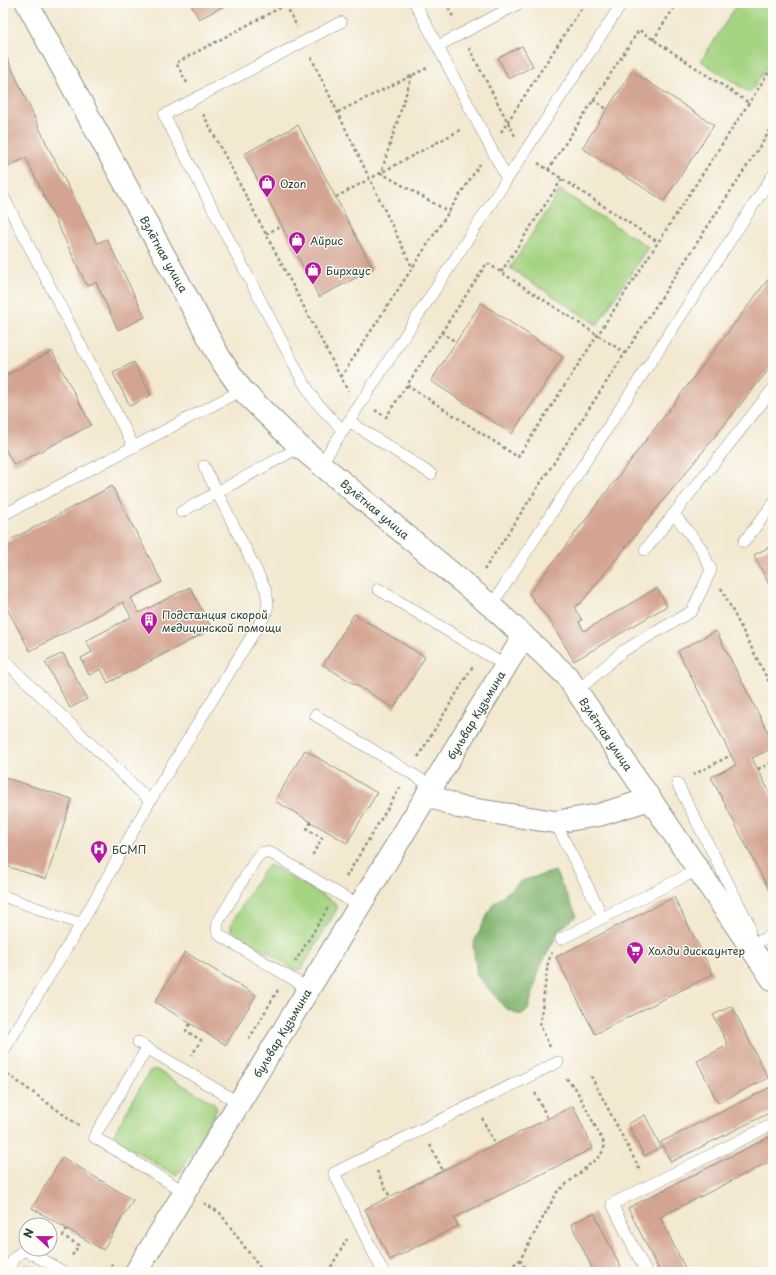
<svg xmlns="http://www.w3.org/2000/svg" width="776" height="1275" viewBox="0 0 776 1275" font-family="'Playpen Sans',sans-serif">
  <style>
    .green { fill: #a4d381; stroke: #62885a }
    .forest { fill: #83b56f; stroke: #517952 }
    .building { fill: #d4a492 }
    .lines { fill: none; stroke-linecap: round; stroke-linejoin: round }
    .lane-casing { stroke: #899282; stroke-width: 12 }
    .street-casing { stroke: #899282; stroke-width: 24 }
    .path { stroke: #899282; stroke-width: 2.5; stroke-dasharray: 3 3; stroke-linecap: butt }
    .lane { stroke: #fff; stroke-width: 11 }
    .street { stroke: #fff; stroke-width: 22 }
    .labels { text-anchor: middle; dominant-baseline: central; stroke-width: 3; stroke-linejoin: round; paint-order: stroke }
    .poi-label { font-size: 11px; fill: #1f3d34; stroke: #fdfcf7; text-anchor: start }
    .street-label { font-size: 11px; fill: #1f3d34; stroke: #fdfcf7 }
  </style>
  <rect width="100%" height="100%" fill="#fdfcf7"/>
  <filter id="ink" filterUnits="userSpaceOnUse"><feTurbulence type="fractalNoise" baseFrequency=".025" numOctaves="2"/><feDisplacementMap in="SourceGraphic" scale="8" xChannelSelector="R" yChannelSelector="G"/><feConvolveMatrix kernelMatrix="1 2 1 2 8 2 1 2 1" color-interpolation-filters="sRGB"/></filter>
  <filter id="wash" filterUnits="userSpaceOnUse"><feTurbulence type="fractalNoise" baseFrequency=".012" numOctaves="4" result="noise"/><feDisplacementMap in="SourceGraphic" scale="16" xChannelSelector="R" yChannelSelector="G"/><feGaussianBlur stdDeviation="0.9" result="paint"/><feColorMatrix in="noise" values="0 0 0 0 0 0 0 0 0 0 0 0 0 0 0 0 0 1.4 0 .05"/><feComposite in="paint" operator="in"/></filter>
  <g filter="url(#wash)">
    <rect width="100%" height="100%" fill="#f3e8d0"/>
    <path class="green" d="M738,3H773V58L750,93L701,61Z
      M560,190L648,247L597,325L510,268Z
      M270,865L334,902L337,909L301,970L294,969L231,930V924L264,869Z
      M155,1069L214,1103L217,1109L181,1171L175,1175L117,1140L113,1135L149,1072Z
      M29,1265L42,1272H20L25,1266Z"/>
    <path class="forest" d="M555,871L577,916L559,930L540,968L528,1010L520,1015L505,1008L477,975L473,944L493,904L521,881Z"/>
    <g id="blocks">
      <path class="building" d="M190,3H230L199,19Z
        M522,46L533,66L509,79L498,58Z
        M3,49L48,147L97,243L107,239L145,317L118,330L96,282L87,286L26,158L4,168L3,165Z
        M632,71L714,125L664,201L582,148Z
        M298,125L373,269L319,297L244,154Z
        M773,273V364L581,603L574,607L582,620L579,622L584,631L657,588L667,606L574,661L552,624L529,594Z
        M481,303L563,357L512,434L431,381Z
        M52,351L91,425L14,465L5,449L3,450V377Z
        M134,362L151,395L130,406L113,373Z
        M112,486L162,582L131,598L139,613L190,587L212,629L108,683L101,669L89,675L81,658L92,652L86,641L131,617L123,602L30,651L3,601V544Z
        M773,545V593L754,555Z
        M354,614L425,657L394,708L323,665Z
        M716,631L773,742V748L752,758L773,799V890L770,892L711,777L736,765L678,651Z
        M63,653L87,699L70,708L45,662Z
        M305,750L377,793L347,843L275,801Z
        M3,777L72,799L46,879L3,865Z
        M674,897L713,974L595,1034L556,957Z
        M185,952L256,995L226,1045L155,1002Z
        M732,1006L768,1078L718,1103L697,1061L728,1045L713,1015Z
        M773,1086V1111L671,1162L661,1142Z
        M573,1106L593,1148L454,1218L458,1226L390,1260L365,1209Z
        M645,1115L661,1147L644,1156L628,1124Z
        M773,1135V1160L660,1217L687,1272H660L628,1208Z
        M62,1157L133,1200L103,1250L32,1208Z
        M594,1213L623,1272H594L571,1224Z"/>
    </g>
  </g>
  <g filter="url(#ink)">
    <use href="#blocks" fill-opacity="0" stroke="#899282" stroke-width="1"/>
    <g class="lines">
      <g class="lane-casing">
        <path id="lane" d="M415,3L507,179
          M341,22L164,115L302,380L315,401L343,431
          M438,46L520,3
          M3,196L134,447
          M349,421L431,474
          M321,464L622,3
          M181,512L300,447
          M3,515L242,390
          M744,542L773,504
          M645,550L773,389
          M378,589L506,666
          M491,606L773,175
          M3,659L150,801
          M577,691L623,651L692,611L711,570L701,548L674,514
          M315,715L432,786
          M677,783L749,924L750,946L773,934
          M555,822L599,909
          M3,896L81,924
          M561,939L697,870
          M309,989L221,936L217,930L218,922L257,857L263,852L271,853L359,906
          M138,1042L147,1048
          M3,1052L81,924L150,801L266,613L268,604L266,590L204,466
          M185,1192L94,1137L147,1048L239,1103
          M6,1272C12,1263 16,1251 27,1251L64,1272
          M383,1272L334,1173L558,1062
          M646,1272L612,1204L773,1124"/>
      </g>
      <g class="street-casing">
        <path id="street" d="M27,3L221,360L242,390L300,447L491,606L566,675L773,980
          M427,794L458,807L555,822L599,815L650,799
          M136,1272L524,636"/>
      </g>
      <path class="path" d="M446,3L454,19
        M286,5L297,27
        M653,40L677,3
        M469,48L515,136
        M311,57L412,267
        M412,75L381,173L449,212
        M187,83L176,63L289,3
        M593,100L607,109
        M338,112L429,67
        M203,114L348,391
        M501,132L585,3
        M538,163L658,242
        M548,170L639,30L749,103
        M336,197L462,129
        M266,234L281,226
        M501,272L562,179
        M441,332L456,342
        M341,377L480,164
        M407,385L518,457L773,66
        M375,410L386,417L487,263L625,353
        M484,570L773,126
        M721,588L773,690
        M418,757L473,666
        M758,769L773,762
        M693,775L731,755
        M311,822L307,829L322,838L312,856
        M346,877L401,786
        M295,962L328,908
        M190,1024L186,1031L201,1040L192,1055
        M249,1039L278,990
        M550,1047L540,1025L548,962L552,952
        M3,1071L81,1127
        M591,1076L641,1172
        M535,1093L548,1119
        M482,1118L495,1145
        M430,1145L443,1171
        M377,1171L390,1197
        M204,1203L220,1213L263,1272
        M67,1229L63,1236L79,1245L71,1257
        M520,1260L528,1272
        M108,1272L114,1262
        M328,1272L347,1239
        M504,1272L520,1260L557,1192L601,1155L605,1145L576,1089L565,1077"/>
      <use href="#lane" class="lane"/>
      <use href="#street" class="street"/>
    </g>
  </g>
  <defs>
    <g id="shop-pin" transform="scale(0.9)"><path d="M0 17L-7.5 6A9.5 9.5 0 1 1 7.5 6Z" fill="#b5179e" stroke="#fdfcf7"/><path d="M-5-2.5h2.3a2.7 3.5 0 0 1 5.4 0H5L5.5 6h-11ZM-1.5-2.5h3a1.5 2.3 0 0 0-3 0Z" fill="#fff"/></g>
    <g id="building-pin" transform="scale(0.9)"><path d="M0 17L-7.5 6A9.5 9.5 0 1 1 7.5 6Z" fill="#b5179e" stroke="#fdfcf7"/><path d="M-4-6H4V6H1V3H-1V6H-4ZM-2.5-4.3h1.7v1.8h-1.7ZM.8-4.3h1.7v1.8H.8ZM-2.5-1h1.7V.8h-1.7ZM.8-1h1.7V.8H.8Z" fill="#fff"/></g>
    <g id="hospital-pin" transform="scale(0.9)"><path d="M0 17L-7.5 6A9.5 9.5 0 1 1 7.5 6Z" fill="#b5179e" stroke="#fdfcf7"/><path d="M-5-5h3v3.5h4V-5h3V5h-3V1.5h-4V5h-3Z" fill="#fff"/></g>
    <g id="supermarket-pin" transform="scale(0.9)"><path d="M0 17L-7.5 6A9.5 9.5 0 1 1 7.5 6Z" fill="#b5179e" stroke="#fdfcf7"/><path d="M-6-5.5h2.5l.6 2H6L4.5 2H-2.5L-4.4-4H-6ZM-1.5 3.2a1.3 1.3 0 1 0 .1 0ZM3 3.2a1.3 1.3 0 1 0 .1 0Z" fill="#fff"/></g>
  </defs>
  <g fill-rule="evenodd">
    <use href="#shop-pin" x="267" y="183"/>
    <use href="#shop-pin" x="297" y="240"/>
    <use href="#shop-pin" x="313" y="270"/>
    <use href="#building-pin" x="149" y="620"/>
    <use href="#hospital-pin" x="99" y="849"/>
    <use href="#supermarket-pin" x="635" y="950"/>
  </g>
  <g class="labels">
    <g class="poi-label">
      <text x="280" y="183">Ozon</text>
      <text x="310" y="240">Айрис</text>
      <text x="326" y="270">Бирхаус</text>
      <text x="162" y="614">Подстанция скорой<tspan x="162" dy="13">медицинской помощи</tspan></text>
      <text x="112" y="849">БСМП</text>
      <text x="648" y="950">Холди дискаунтер</text>
    </g>
    <g class="street-label">
      <text transform="translate(164 254) rotate(61)">Взлётная улица</text>
      <text transform="translate(375 509) rotate(40)">Взлётная улица</text>
      <text transform="translate(476 715) rotate(-59)">бульвар Кузьмина</text>
      <text transform="translate(606 734) rotate(56)">Взлётная улица</text>
      <text transform="translate(282 1033) rotate(-59)">бульвар Кузьмина</text>
    </g>
  </g>
  <rect width="776" height="1275" fill="none" stroke="#fdfcf7" stroke-width="16"/>
  <g transform="translate(38 1237) rotate(292)"><circle r="19" fill="#fdfcf7" stroke="#a4b0a9"/>
  <path d="M0-3L7 15L0 10L-7 15Z" fill="#b5179e"/>
  <text y="-6" font-size="11" font-weight="bold" text-anchor="middle" fill="#1f3d34">N</text>
  </g>
</svg>
